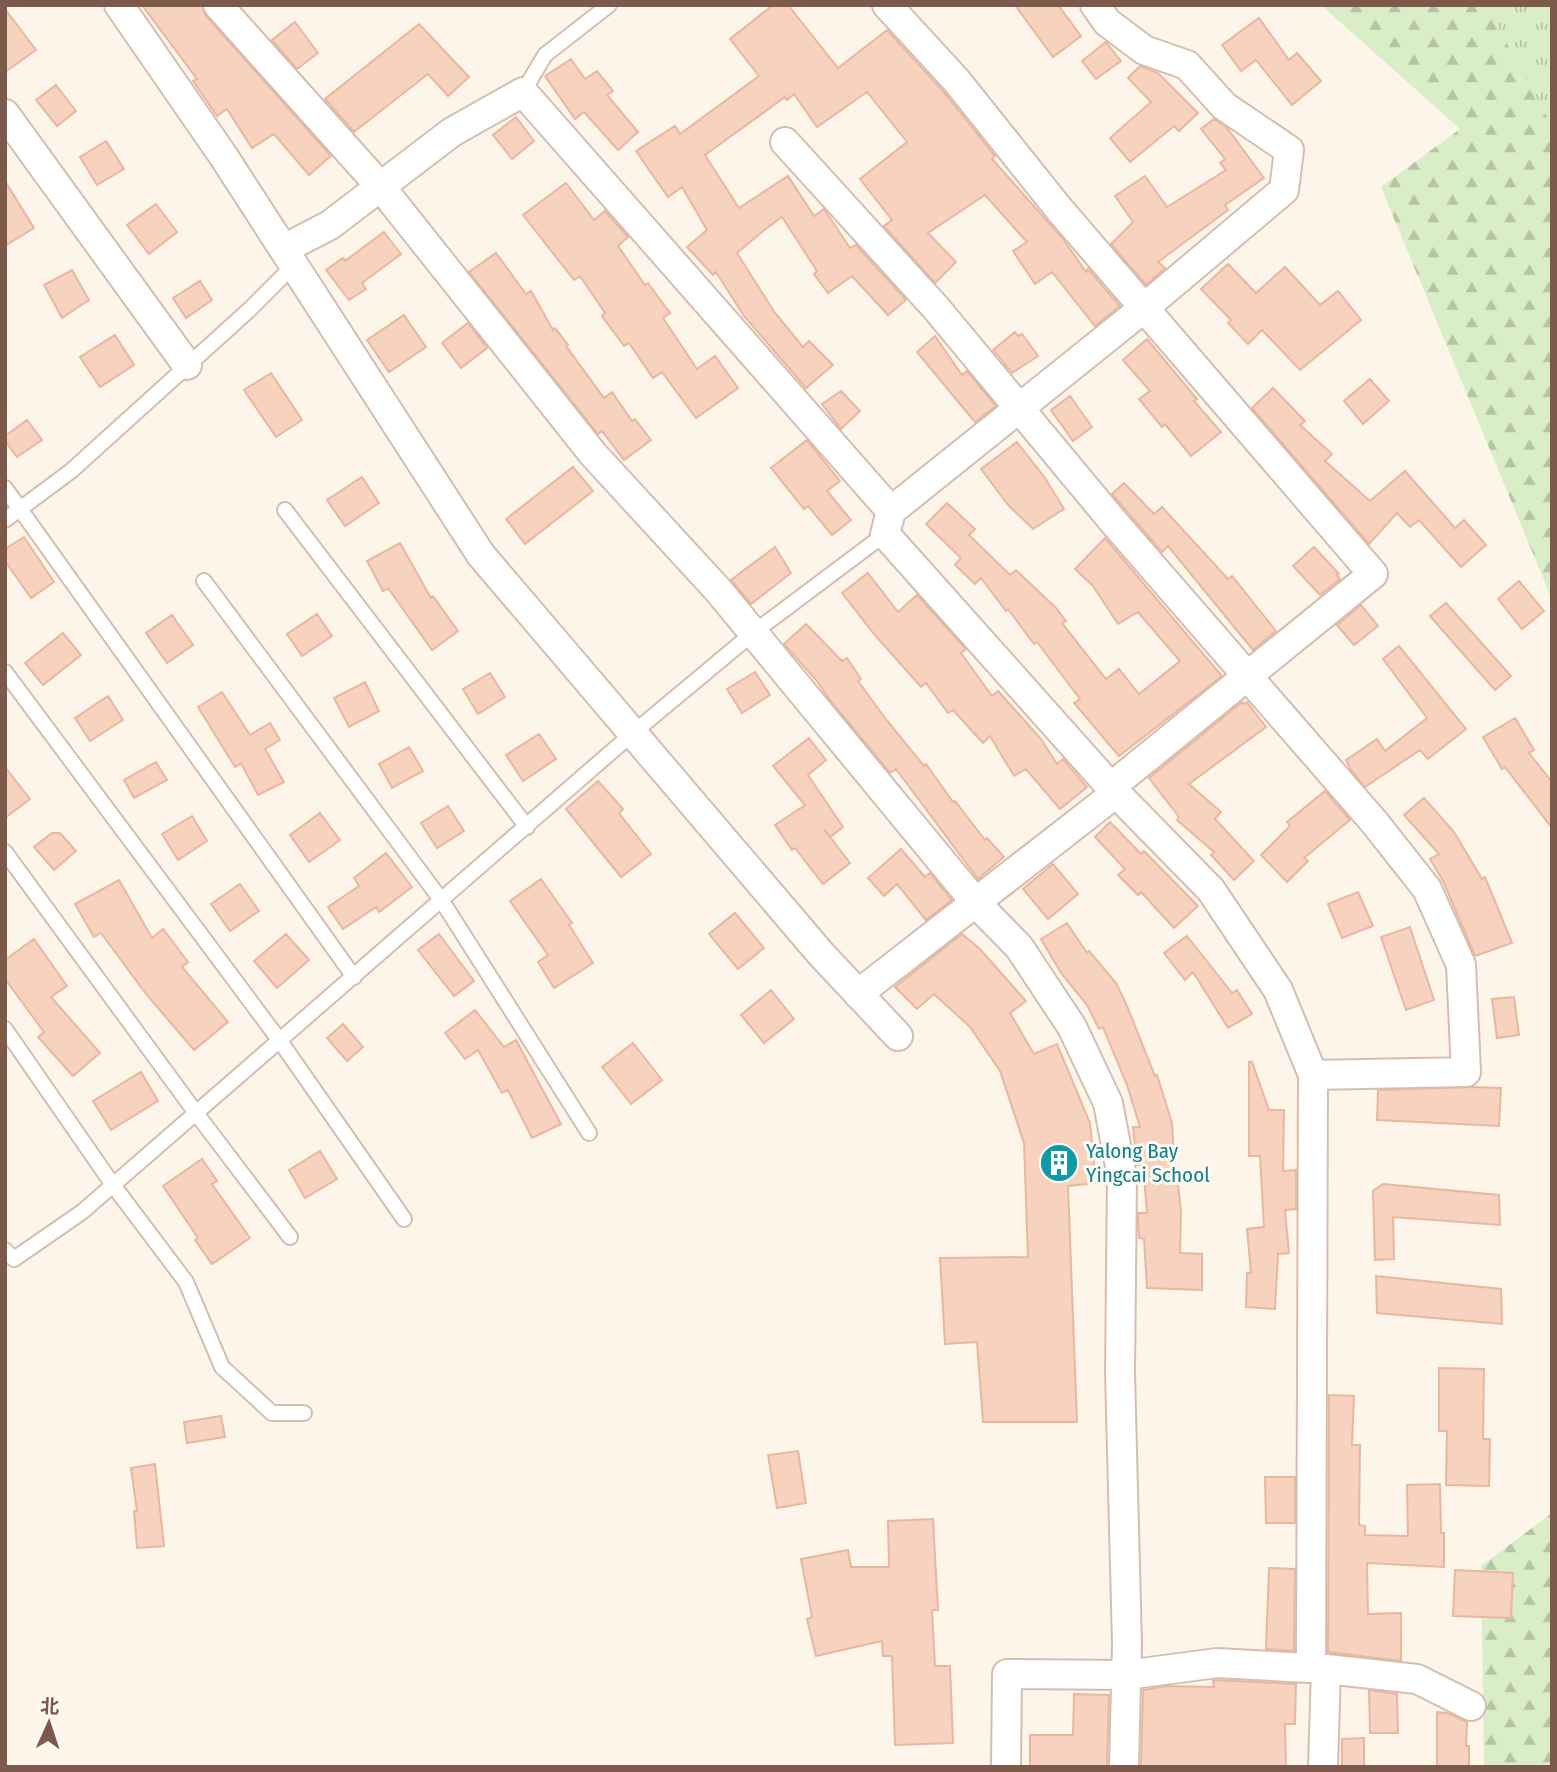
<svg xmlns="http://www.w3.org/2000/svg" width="1557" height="1772" viewBox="0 0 1557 1772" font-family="'Fira Sans Condensed','Noto Sans SC',sans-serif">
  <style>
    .forest { fill: url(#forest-firs) }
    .park { fill: url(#park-tufts) }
    .building { fill: #f6d2bf; stroke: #eab69e; stroke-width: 2 }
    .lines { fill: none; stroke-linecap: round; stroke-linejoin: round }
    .lane-casing { stroke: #d5beb0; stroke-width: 18 }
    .street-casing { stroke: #d5beb0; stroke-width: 32 }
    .lane { stroke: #fff; stroke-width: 14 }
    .street { stroke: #fff; stroke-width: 28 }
    .labels { text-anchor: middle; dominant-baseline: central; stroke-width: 6; stroke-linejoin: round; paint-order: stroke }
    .culture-label { font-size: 21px; fill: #0d838f; stroke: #fff9f2; text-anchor: start }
  </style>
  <defs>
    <pattern id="forest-firs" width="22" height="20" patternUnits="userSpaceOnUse" patternTransform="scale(1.75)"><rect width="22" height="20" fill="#d9eec6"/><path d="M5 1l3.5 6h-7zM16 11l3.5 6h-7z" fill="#b5c4a3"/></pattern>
    <pattern id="park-tufts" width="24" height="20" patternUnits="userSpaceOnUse" patternTransform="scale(1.75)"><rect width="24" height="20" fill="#d9eec6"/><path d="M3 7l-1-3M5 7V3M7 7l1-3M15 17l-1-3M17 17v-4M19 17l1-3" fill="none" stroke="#b5c4a3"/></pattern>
  </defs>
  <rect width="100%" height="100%" fill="#fef5ea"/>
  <path class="forest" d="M1321,5H1552V603L1546,585L1381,187L1460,129Z
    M1552,1513V1767H1484L1481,1566Z"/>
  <path class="park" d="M1486,5H1552V126Z"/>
  <path class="building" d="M142,5H202L206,16L331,156L309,175L274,134L252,148L227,109L217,116L193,81L197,79Z
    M773,5H788L838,68L887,30L943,91L995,156L992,159L1063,239L1086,272L1088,269L1120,306L1095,326L1052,272L1035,284L1013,251L1027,242L985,195L928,233L956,262L935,283L884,226L892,220L860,179L907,142L867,92L817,127L794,94L787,100L785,97L705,155L739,208L788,176L814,216L824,209L850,248L856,245L906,300L888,315L852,276L828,293L814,274L817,271L782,217L763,231L737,253L775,313L803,347L809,341L833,365L806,388L744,316L716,272L713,275L687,247L707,230L682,187L668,197L636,151L675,126L680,134L759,76L730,39Z
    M1015,5H1058L1081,36L1053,57Z
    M5,9L36,50L5,72Z
    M1259,18L1289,60L1297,53L1321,81L1292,105L1256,60L1241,71L1222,45Z
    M295,22L318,53L297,69L272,40Z
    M419,24L469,77L448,96L428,74L354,132L325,99Z
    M1106,42L1121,61L1096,79L1082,61Z
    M571,59L585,79L597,71L613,91L607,95L638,132L618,150L584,112L575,119L545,76Z
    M1140,66L1158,73L1198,113L1179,131L1174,126L1130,162L1110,138L1151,102L1128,78Z
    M56,85L76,111L57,126L36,100Z
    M516,117L534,141L512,159L493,135Z
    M1214,119L1227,128L1264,178L1225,205L1228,210L1158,262L1165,268L1146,285L1111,244L1133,222L1115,196L1145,176L1167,207L1226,170L1220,163L1225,159L1201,129Z
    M106,141L124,169L97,185L80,157Z
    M5,181L34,228L5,246Z
    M566,183L594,220L605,211L628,237L618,246L645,285L648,283L670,313L663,318L697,369L715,356L738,388L696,418L662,372L653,378L629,343L624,346L602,316L605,313L580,276L574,280L523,215Z
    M156,204L177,232L149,254L127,225Z
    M384,232L401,254L362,283L366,289L349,300L326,270L343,258L345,261Z
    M496,253L526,294L531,291L553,330L555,328L568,345L566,346L604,398L612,392L632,421L635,419L651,440L624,460L602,431L598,434L469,272Z
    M1228,264L1256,293L1285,267L1320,305L1338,291L1361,320L1300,370L1262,330L1248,344L1228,323L1231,320L1201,289Z
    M72,270L89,300L62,318L44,285Z
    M200,281L212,300L186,318L173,298Z
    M404,315L426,347L389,372L367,340Z
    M468,323L487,348L461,368L442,343Z
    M1015,332L1018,336L1022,334L1038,356L1012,373L993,350Z
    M115,335L134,365L100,387L80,357Z
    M935,336L962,375L967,371L996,406L975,422L917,352Z
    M1147,339L1197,399L1194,401L1221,432L1191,456L1165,424L1162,427L1139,399L1150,391L1123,360Z
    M271,373L302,420L276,437L244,390Z
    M1370,379L1389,401L1363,424L1344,401Z
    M1273,388L1305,421L1300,425L1332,454L1325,461L1370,501L1405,471L1455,528L1464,520L1486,545L1461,567L1419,520L1410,527L1397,513L1369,544L1252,408Z
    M841,391L860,411L841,429L822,404Z
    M1070,396L1092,427L1073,441L1051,410Z
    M27,420L42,440L17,457L5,441V436Z
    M807,440L840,481L827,491L851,520L832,535L808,506L804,509L771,468Z
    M1017,442L1045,478L1064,509L1033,529L1009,506L981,469Z
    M573,467L593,491L525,544L506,519Z
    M362,477L379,503L345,526L327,500Z
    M1124,483L1154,514L1162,507L1228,579L1232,576L1276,631L1253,650L1168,546L1162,552L1112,494Z
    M947,503L975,529L969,535L1010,575L1016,570L1056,608L1066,621L1062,623L1106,679L1119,669L1139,694L1180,661L1138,612L1118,624L1093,586L1075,569L1105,538L1222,676L1119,756L1074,703L1080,699L1037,642L1034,644L1008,609L1006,611L981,578L975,584L955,565L961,558L926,524Z
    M24,537L54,582L31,598L5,561V549Z
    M400,543L431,598L433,596L458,631L432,650L388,588L383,591L367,561Z
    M775,547L791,573L751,604L731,580Z
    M1314,547L1339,574L1337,575L1340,579L1320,595L1293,566Z
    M868,573L898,612L917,595L966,649L961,653L992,696L998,691L1041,739L1057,764L1063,759L1087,787L1060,809L1026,769L1014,776L990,736L983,743L953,710L948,713L926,683L921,687L874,634L842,593Z
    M1519,581L1544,611L1522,629L1498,599Z
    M1446,603L1511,676L1495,690L1430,616Z
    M1361,605L1378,626L1354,645L1337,625Z
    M317,614L332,636L302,656L287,634Z
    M172,615L193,645L167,663L146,633Z
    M806,624L842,661L847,658L861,679L858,681L885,718L924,766L926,764L953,802L955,801L985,840L987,838L1004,857L978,879L896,769L890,773L826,695L817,681L784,644Z
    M63,633L81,655L43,685L25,663Z
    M1399,646L1466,729L1428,759L1420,750L1365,787L1351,770L1346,760L1377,739L1385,751L1427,718L1383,659Z
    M755,672L770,695L742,713L727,689Z
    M490,673L505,697L478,714L463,689Z
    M365,682L379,711L349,727L334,698Z
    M222,692L250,735L270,723L280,740L265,749L284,782L258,795L241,763L235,767L198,707Z
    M108,696L123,720L90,741L75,718Z
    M1242,702L1244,704L1247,702L1266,727L1189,784L1221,812L1215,819L1254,861L1234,880L1211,855L1214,852L1177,820L1179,817L1149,778Z
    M1515,718L1534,750L1529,753L1552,782V828L1505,767L1502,769L1483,737Z
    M539,734L556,759L523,781L506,755Z
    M809,738L826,760L808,775L843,827L830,837L824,829L850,863L823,884L795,848L792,850L775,825L805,805L773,766Z
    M409,747L423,771L392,788L379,764Z
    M156,762L167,780L134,798L124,780Z
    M5,767L30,799L5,818Z
    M598,781L623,809L619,813L651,854L621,877L566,809Z
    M1325,791L1350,820L1304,858L1308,861L1287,882L1261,855L1290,826L1287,822Z
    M1424,798L1454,832L1482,879L1485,877L1512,943L1475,956L1443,881L1430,859L1439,854L1404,815Z
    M448,806L464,831L437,848L421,823Z
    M320,813L340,840L309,862L290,835Z
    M192,816L207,841L178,860L162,834Z
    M1110,822L1141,854L1144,851L1198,906L1174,928L1141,892L1138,895L1118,875L1125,869L1095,837Z
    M52,833H60L76,851L54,870L34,847Z
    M901,849L925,877L930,873L952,900L926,920L897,884L884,896L868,878Z
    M386,853L412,887L379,912L376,907L343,929L328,907L359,886L354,878Z
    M1053,864L1078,894L1048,919L1023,889Z
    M541,879L572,923L569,925L593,963L554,988L538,962L548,955L510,901Z
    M119,880L152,938L163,929L188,962L182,967L228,1022L194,1050L146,994L101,933L94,937L75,904Z
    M240,884L259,911L230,931L211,904Z
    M1358,892L1373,926L1342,938L1328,904Z
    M735,913L764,948L738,969L709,934Z
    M1067,923L1087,953L1089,951L1116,983L1127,1006L1155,1076L1157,1075L1172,1123L1175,1175H1177L1181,1211L1180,1253L1202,1254V1290L1147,1288L1144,1239L1139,1238L1138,1222V1213H1147L1143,1165H1137L1133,1127H1140L1127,1085L1103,1027L1099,1029L1087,1005L1061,973L1041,939Z
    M1410,927L1434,1000L1406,1010L1381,937Z
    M286,934L309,960L277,988L254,961Z
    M439,934L474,981L454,996L418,950Z
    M962,934L980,949L1026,1001L1010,1013L1034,1054L1057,1044L1090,1123L1096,1183L1068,1186L1077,1422H983L977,1342L945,1344L940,1258L1028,1257L1024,1143L1000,1071L970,1027L934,994L917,1009L895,987Z
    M1187,936L1232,993L1237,990L1252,1014L1228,1028L1193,972L1185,980L1164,953Z
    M34,939L67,986L51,997L100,1053L73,1076L38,1037L44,1032L5,979V960Z
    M771,990L794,1019L764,1043L741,1015Z
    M1514,997L1519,1035L1497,1038L1492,999Z
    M475,1010L504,1047L516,1040L561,1124L532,1138L508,1090L502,1093L478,1050L465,1059L445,1033Z
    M343,1024L363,1047L347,1061L327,1038Z
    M633,1043L662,1080L631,1104L602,1067Z
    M1249,1062H1252L1269,1110H1284L1283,1171L1296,1170V1209L1285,1210L1289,1253L1278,1254L1275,1309L1246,1307L1247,1273H1251L1247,1229L1264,1227L1260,1156H1249Z
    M141,1072L158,1101L111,1130L93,1101Z
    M1472,1087L1501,1088L1499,1126L1377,1120L1378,1090Z
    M320,1151L337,1179L305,1198L289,1170Z
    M202,1159L217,1181L212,1184L250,1238L212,1264L195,1240L198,1238L163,1186Z
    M1383,1184L1499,1195L1500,1225L1393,1217L1394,1259L1375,1260L1373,1191Z
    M1376,1276L1501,1289L1502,1324L1377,1313Z
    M1439,1368L1484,1369L1483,1439H1490L1489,1486L1446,1485L1447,1431H1439Z
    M1329,1395L1354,1396L1352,1445H1360L1359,1525L1365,1526V1535L1408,1536L1407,1485L1440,1484L1441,1533H1444V1567L1367,1563L1368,1614L1401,1613V1661L1328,1652Z
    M221,1416L225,1437L187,1443L184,1422Z
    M798,1451L806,1503L777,1508L768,1455Z
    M155,1464L164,1546L137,1548L134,1511H137L131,1468Z
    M1265,1477H1295V1523H1266Z
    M933,1519L938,1610H932L935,1666H950L953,1743L895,1745L892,1656H883L882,1641L816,1656L807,1619L812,1617L801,1559L848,1550L851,1567H889L888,1521Z
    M1269,1568L1295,1569L1294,1651L1266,1649Z
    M1455,1570L1513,1573L1511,1618L1453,1616Z
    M1213,1680L1296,1684L1295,1724H1285L1286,1767H1141L1143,1690L1167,1686L1214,1687Z
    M1369,1690L1397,1694L1398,1733H1370Z
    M1074,1694L1109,1695L1107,1767H1030V1735H1073Z
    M1437,1712L1447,1713L1467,1722L1466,1746H1469V1767H1437Z
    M1364,1738V1767H1342V1739Z"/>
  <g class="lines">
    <g class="lane-casing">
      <path id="lane" d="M523,92L545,55L609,5
        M5,488L354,977
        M285,510L527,827
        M5,520L71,471L249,310L294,265
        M204,581L442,901L589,1133
        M5,672L280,1041L404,1219
        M5,852L196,1113L290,1237
        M5,1029L113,1185L186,1282L222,1367L272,1413H304
        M5,1250L14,1259L82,1212L633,733L753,633L885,534"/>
    </g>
    <g class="street-casing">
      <path id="street" d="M119,5L224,157L481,555L821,954L898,1036
        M218,5L380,186L593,454L718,590L976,903L1019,947L1072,1027L1108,1103L1122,1177L1120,1373L1127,1644L1124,1767
        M887,5L956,80L1059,209L1373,574L1112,786
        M5,114L187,365
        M785,142L936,308L1112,520L1375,823L1427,889L1461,965L1466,1072L1313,1075
        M284,249L330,225L452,132L523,92L891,511L885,534L1116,793
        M891,511L1144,308L1284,190L1289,150L1224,106L1187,65L1144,50L1107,22L1095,5
        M858,994L1116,793L1211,890L1278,990L1313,1075L1311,1668
        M1006,1767L1007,1674L1126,1675L1217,1663L1326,1669L1417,1679L1471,1706
        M1323,1767L1326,1669"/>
    </g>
    <use href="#lane" class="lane"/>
    <use href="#street" class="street"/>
  </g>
  <defs>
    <g id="building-disc" transform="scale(2.0125)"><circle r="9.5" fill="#0f9aa8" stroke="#fff9f2"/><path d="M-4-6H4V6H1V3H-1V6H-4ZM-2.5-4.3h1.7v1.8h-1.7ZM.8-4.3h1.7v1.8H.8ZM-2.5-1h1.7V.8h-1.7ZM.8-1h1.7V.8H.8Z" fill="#fff"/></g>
  </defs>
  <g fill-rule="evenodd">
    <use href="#building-disc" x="1059" y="1163"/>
  </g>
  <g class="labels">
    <g class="culture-label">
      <text x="1086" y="1151">Yalong Bay<tspan x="1086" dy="24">Yingcai School</tspan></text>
    </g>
  </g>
  <rect width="1557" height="1772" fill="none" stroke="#7c594a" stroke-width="14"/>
  <g transform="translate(49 1723) rotate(3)" stroke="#fff9f2" stroke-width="5" paint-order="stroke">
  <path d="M0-5L12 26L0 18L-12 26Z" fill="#7c594a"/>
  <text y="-10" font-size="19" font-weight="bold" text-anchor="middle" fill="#7c594a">北</text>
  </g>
</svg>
